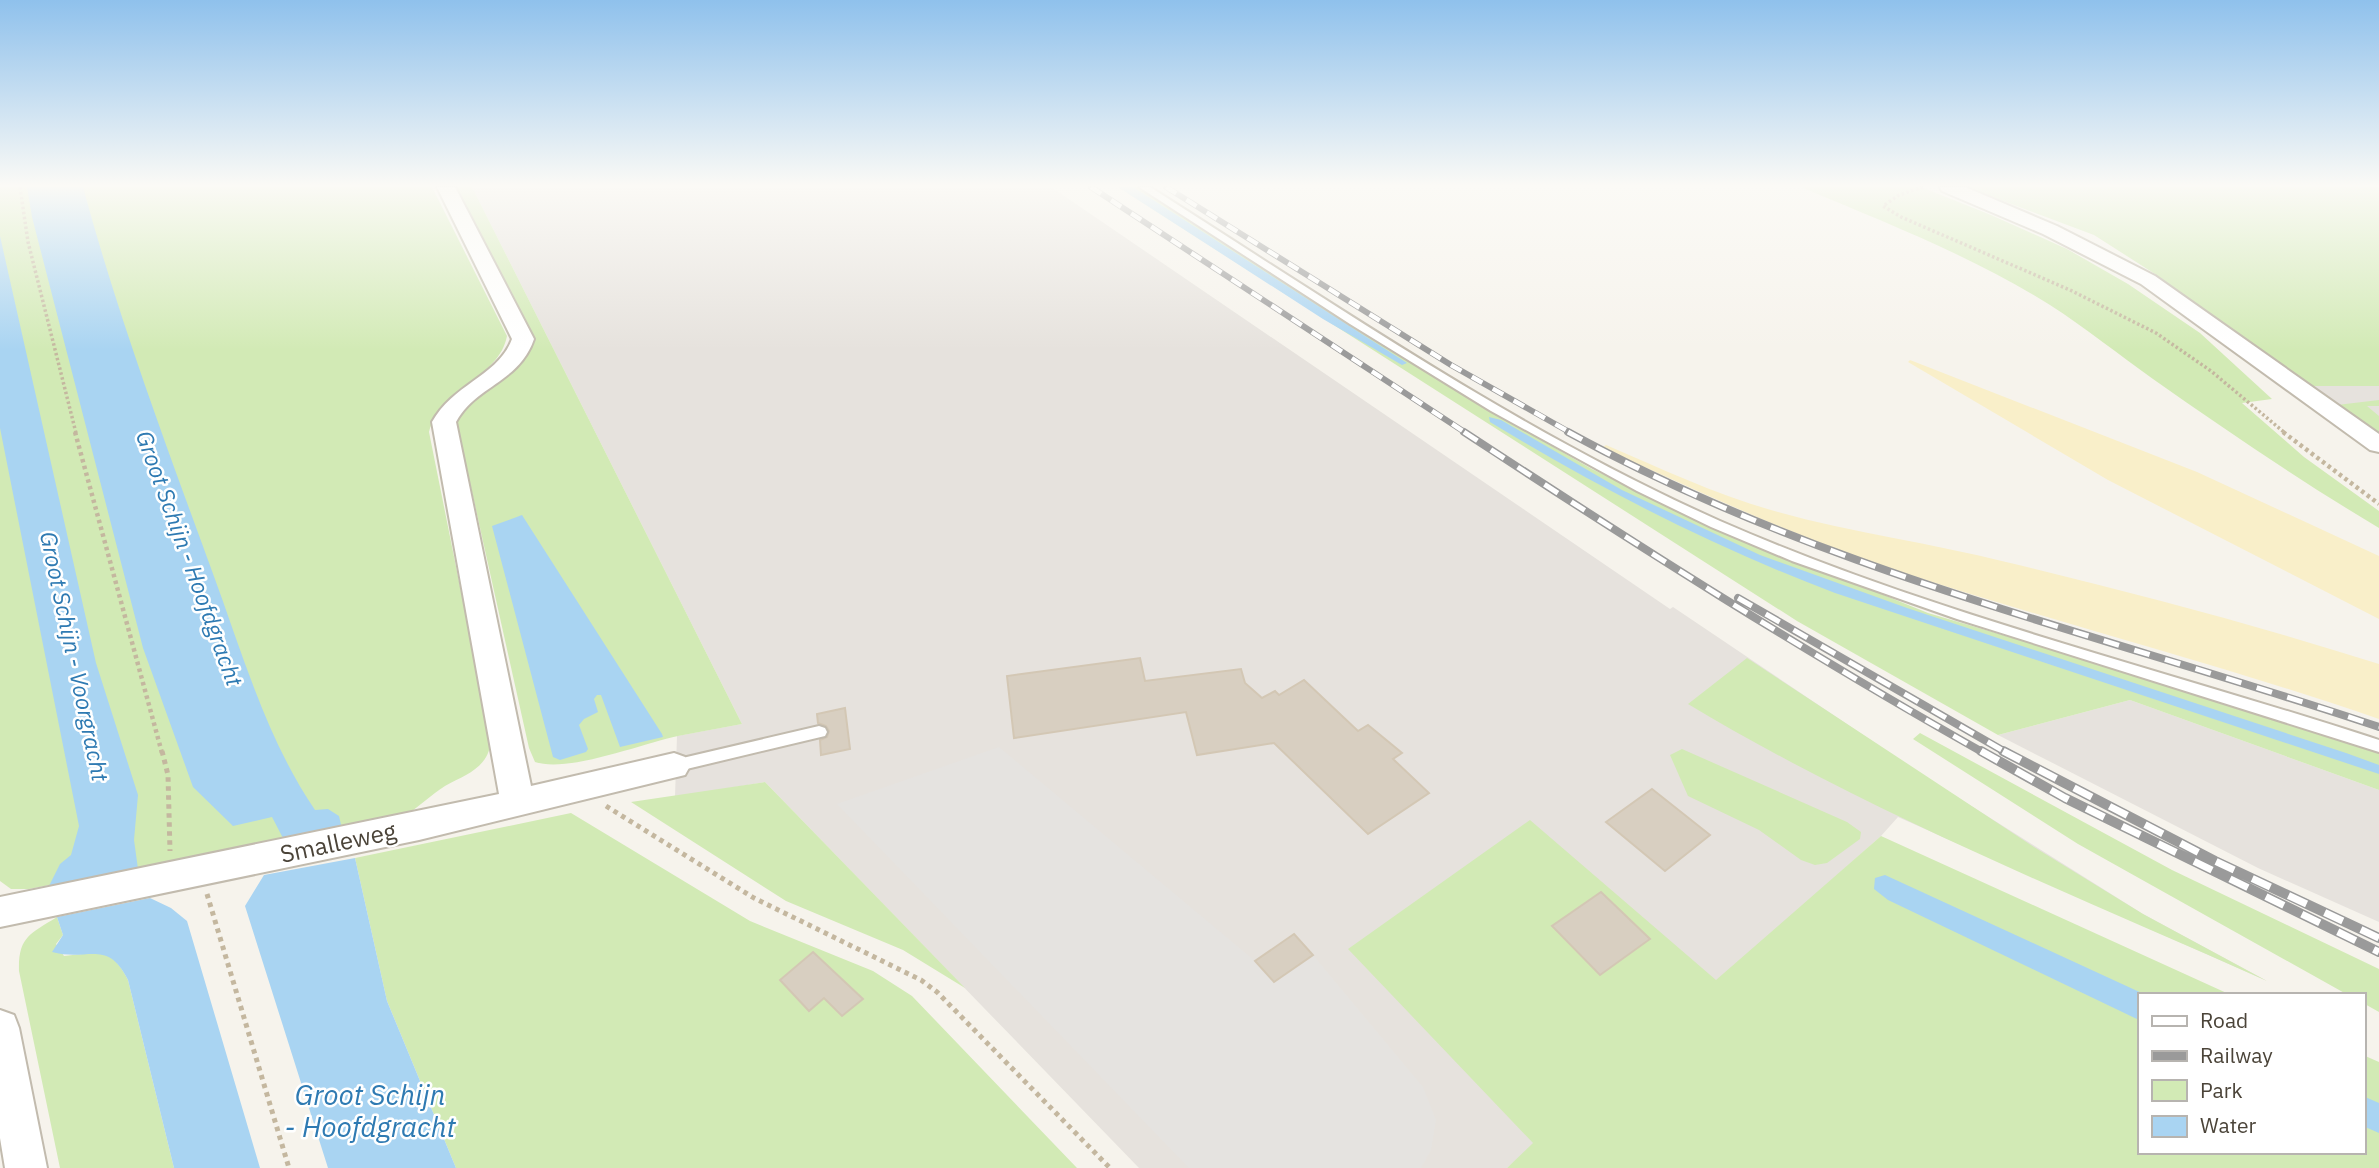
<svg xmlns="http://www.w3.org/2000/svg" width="2379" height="1168" viewBox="0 0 2379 1168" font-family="'IBM Plex Sans',sans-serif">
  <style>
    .industrial { fill: #e6e2dd }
    .green { fill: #d2eab5 }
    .sand { fill: #f9efc9 }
    .parking { fill: #e5e3e0 }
    .water { fill: #a9d4f2 }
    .building { fill: #d8cfc1; stroke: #d3c7b4; stroke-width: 2 }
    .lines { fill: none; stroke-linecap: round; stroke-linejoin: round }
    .service-casing { stroke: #c2bbae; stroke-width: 4 }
    .minor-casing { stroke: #c2bbae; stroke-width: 4 }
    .path-far2 { stroke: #c4b79f; stroke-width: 3.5; stroke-dasharray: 2.5 2.5; stroke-linecap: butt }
    .path-far1 { stroke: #c4b79f; stroke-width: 4.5; stroke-dasharray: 3.5 3.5; stroke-linecap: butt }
    .path { stroke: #c4b79f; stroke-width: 5; stroke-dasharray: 4.5 4.5; stroke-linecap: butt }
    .service { fill: #fff; fill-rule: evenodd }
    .minor { fill: #fff; fill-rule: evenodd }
    .rail-far2-casing { stroke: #9a9a9a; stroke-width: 6 }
    .rail-far1-casing { stroke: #9a9a9a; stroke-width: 8 }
    .rail-casing { stroke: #9a9a9a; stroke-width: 10 }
    .rail-far2 { stroke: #fff; stroke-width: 4.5; stroke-dasharray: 12; stroke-linecap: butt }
    .rail-far1 { stroke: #fff; stroke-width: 5; stroke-dasharray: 16; stroke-linecap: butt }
    .rail { stroke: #fff; stroke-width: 7; stroke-dasharray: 20; stroke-linecap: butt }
    .labels { text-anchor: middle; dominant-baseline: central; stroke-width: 5; stroke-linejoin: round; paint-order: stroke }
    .water-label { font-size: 23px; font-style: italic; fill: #2e7ab2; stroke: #fff }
    .near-street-label { font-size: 24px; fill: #4b4439; stroke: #fff }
    .near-water-label { font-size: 28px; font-style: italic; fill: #2e7ab2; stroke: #fff }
  </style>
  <rect width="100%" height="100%" fill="#f6f3ec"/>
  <path class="industrial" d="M472,187H1051L1670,609L1673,607L1930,780L2143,914L2267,981L1898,817L1881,836L1507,1168H1139L765,782L675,797L677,736L742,724Z
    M2379,354V435L2302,383Z
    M2130,700L2379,790V922L2258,868L1998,735Z"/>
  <path class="green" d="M0,187H432L507,336C499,378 441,388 429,432L491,741C488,768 467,774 445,786C431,795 418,807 404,817L29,889H11L0,881Z
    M453,187H472L742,724C721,728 699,732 678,736C641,744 568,773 535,762L529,748L456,420L463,408L530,342Z
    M1118,187H1138L1508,421L1592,469L1680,512L1928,613L2196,692L2379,752V790L2130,700L1998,735L1797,621Z
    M1801,187H1921L1991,215L2067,249L2128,284L2200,333L2272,399L2242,403L2304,457L2379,511V528C2302,482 2227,431 2153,379C2119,355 2086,328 2050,305C1972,256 1886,223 1801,187Z
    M1966,187H2379V386H2310L2155,274L2094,235Z
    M2379,400V406H2367L2379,416V435L2337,405Z
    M1747,658L2034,847L2143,914L2267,981C2072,894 1871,814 1688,704Z
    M1920,733L2172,870L2379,969V1012L2363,1003V995H2348L2078,844L1913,739Z
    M1682,749L1847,822L1861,832L1860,839L1827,863L1815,865L1801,860L1759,830L1688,796L1670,755Z
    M765,782L965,988L903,950L786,901L631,802Z
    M571,813L750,921L873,971L912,996L1077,1168H456L387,1001L355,858Z
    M1530,820L1716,980L1881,836L2231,995H2139V1152H2363V1055L2379,1062V1168H1507L1533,1143L1348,949Z
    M57,917L63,935L56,944L64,956C98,953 111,946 128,980L174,1168H60L19,971C18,937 30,934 57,917Z"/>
  <path class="sand" d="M1910,360L2197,472L2379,556V619L2108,480L1908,362Z
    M1606,445C1662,469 1719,496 1778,512C1853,533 1931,543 2006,562C2131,592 2256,625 2379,664V719C2218,663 2052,622 1889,568C1791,535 1696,490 1602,448Z"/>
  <path class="parking" d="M999,747L1255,961L1274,982L1313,955L1423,1087L1436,1120L1431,1150L1421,1168H1189L837,804Z"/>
  <path class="water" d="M27,187H83C118,317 166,445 212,571C242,652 266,738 315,810L328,809L339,816L342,829L284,840L272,817L233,826L193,787L143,648L32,217Z
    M1118,187H1133L1407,363L1402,365L1323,319Z
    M0,236L96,663L138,795L134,840L138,869L49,886L60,864L71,855L79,826L0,428Z
    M1489,417L1501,420L1622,490L1760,555L1907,608L2346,753L2379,765V774L1835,593C1713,547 1601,489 1490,422Z
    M522,515L662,734L663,737L620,747L601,695H597L594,699L598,712L584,719L579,725L588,749L586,752L560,760L553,757L492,526Z
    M355,858L387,1001L456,1168H328L245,906L264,875Z
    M1885,875L2146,995H2139V1020L1888,900L1874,889L1875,878Z
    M150,898L171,908L187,921L260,1168H174L128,980C107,938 88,962 52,952L63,935L57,917Z
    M2363,1096L2379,1103V1133L2363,1126Z"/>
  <path class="building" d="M1140,658L1145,681L1241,669L1245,683L1262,698L1275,691L1279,695L1304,680L1358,731L1368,725L1402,753L1393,759L1429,793L1368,834L1274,743L1197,755L1186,712L1014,738L1007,676Z
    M845,708L850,749L821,755L820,740L827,737L829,731L826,726L818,723L817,714Z
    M1652,789L1710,835L1665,871L1606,822Z
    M1601,892L1650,939L1600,975L1552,926Z
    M1294,934L1313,955L1274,982L1255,961Z
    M813,952L863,999L842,1016L824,998L809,1011L780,980Z"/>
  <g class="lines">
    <g class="service-casing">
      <path id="service" d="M1139,187H1150C1336,305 1518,431 1720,521C1932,614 2159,668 2379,740V752L1957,619L1792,561L1711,527L1637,491L1491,411L1350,324Z
        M819,726L825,728L827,732L825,736L674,772L668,770L666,766L668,762L674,760Z"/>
    </g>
    <g class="minor-casing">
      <path id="minor" d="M437,187H455L534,339C519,383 476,385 456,422L531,786L674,753L685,757L690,766L685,775L419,840L0,927V897L499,794L432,422C454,383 498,376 512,339Z
        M1940,187H1965L2057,226L2155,276L2379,434V452L2370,450L2141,284L2043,234L1942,191Z
        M0,1010L14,1015L19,1028L47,1168H5L0,1138Z"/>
    </g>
    <path class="path-far2" d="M20,187L28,242L76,433
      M1923,187L1899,195L1883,206L1901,217L2070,290L2156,333L2211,371L2285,433"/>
    <path class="path-far1" d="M75,432L162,753
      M2283,432L2379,504"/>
    <path class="path" d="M162,751L168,775L170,851
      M606,806L754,898L921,980L937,992L1110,1168
      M207,894L289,1168"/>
    <use href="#service" class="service"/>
    <use href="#minor" class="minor"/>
    <g class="rail-far2-casing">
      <path id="rail-far2" d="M1091,187L1466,433
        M1166,187L1451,365L1571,433"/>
    </g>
    <g class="rail-far1-casing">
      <path id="rail-far1" d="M1464,432C1635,544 1806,653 1984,753
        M1568,432C1825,573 2103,634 2379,727
        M1738,598L2007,753"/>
    </g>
    <g class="rail-casing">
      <path id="rail" d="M1981,751L2065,798L2379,952
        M2003,751L2215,861L2379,938"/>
    </g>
    <use href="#rail-far2" class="rail-far2"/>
    <use href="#rail-far1" class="rail-far1"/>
    <use href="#rail" class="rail"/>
  </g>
  <linearGradient id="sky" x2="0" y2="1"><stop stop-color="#8fc1ec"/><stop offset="0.53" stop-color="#fbfaf6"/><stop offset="1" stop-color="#fbfaf6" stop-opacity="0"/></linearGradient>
  <rect width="2379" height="350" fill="url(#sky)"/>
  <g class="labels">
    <g class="water-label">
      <text transform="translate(190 558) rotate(70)">Groot Schijn - Hoofdgracht</text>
      <text transform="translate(75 656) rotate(78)">Groot Schijn - Voorgracht</text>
    </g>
    <g class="near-street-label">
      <text transform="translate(338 842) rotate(-12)">Smalleweg</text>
    </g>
    <g class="near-water-label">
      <text x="370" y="1094">Groot Schijn<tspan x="370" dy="32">- Hoofdgracht</tspan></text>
    </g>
  </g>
  <rect x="2138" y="993" width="228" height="161" fill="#ffffff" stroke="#b7b4b0" stroke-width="2"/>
  <rect x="2152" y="1016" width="35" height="10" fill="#ffffff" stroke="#b7b4b0" stroke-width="2"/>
  <text x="2200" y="1028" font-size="21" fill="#4b4439">Road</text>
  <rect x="2152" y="1051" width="35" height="10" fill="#9a9a9a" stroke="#b7b4b0" stroke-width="2"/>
  <text x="2200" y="1063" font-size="21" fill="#4b4439">Railway</text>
  <rect x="2152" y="1080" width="35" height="21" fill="#d2eab5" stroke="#b7b4b0" stroke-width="2"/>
  <text x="2200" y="1098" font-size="21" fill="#4b4439">Park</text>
  <rect x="2152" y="1116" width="35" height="21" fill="#a9d4f2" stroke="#b7b4b0" stroke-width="2"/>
  <text x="2200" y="1133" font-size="21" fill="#4b4439">Water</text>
</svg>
